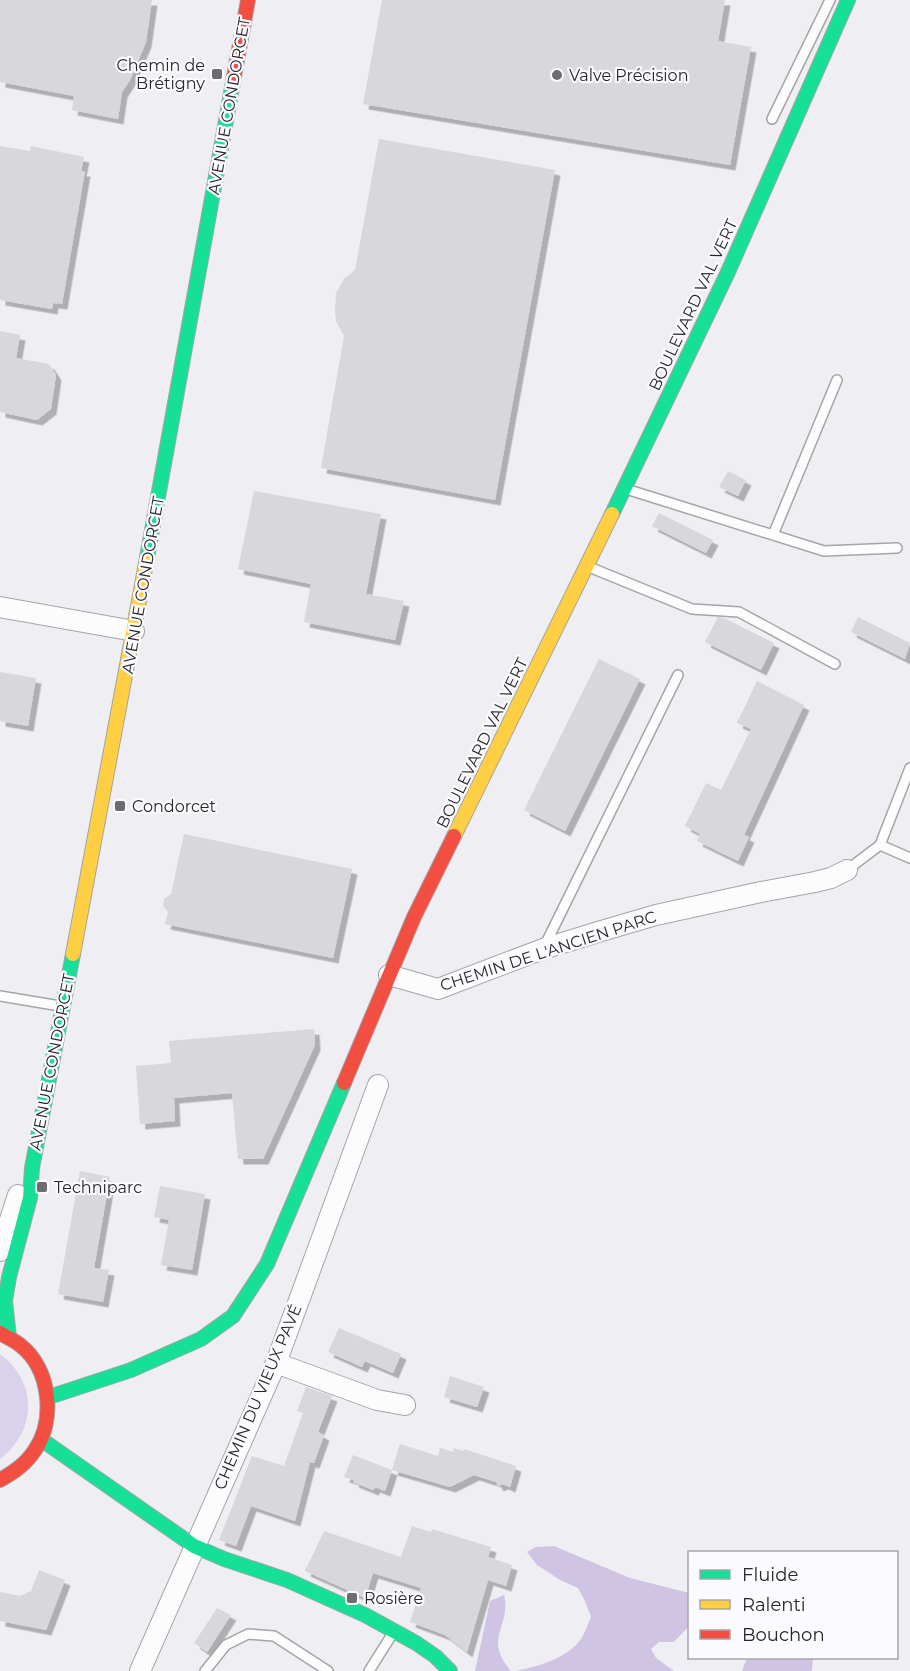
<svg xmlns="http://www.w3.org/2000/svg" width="910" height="1671" viewBox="0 0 910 1671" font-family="Montserrat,sans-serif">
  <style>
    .green { fill: #dad2eb }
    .forest { fill: #cfc4e3 }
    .building { fill: #d8d7db; filter: url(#shadow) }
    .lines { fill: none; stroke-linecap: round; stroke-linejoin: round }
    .lane-casing { stroke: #a5a4a7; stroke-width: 12 }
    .street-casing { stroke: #a5a4a7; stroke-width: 22 }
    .fast-casing { stroke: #a5a4a7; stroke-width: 16 }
    .slow-casing { stroke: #a5a4a7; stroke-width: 16 }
    .jam-casing { stroke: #a5a4a7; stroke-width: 16 }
    .lane { stroke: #fdfcfd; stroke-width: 9 }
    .street { stroke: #fdfcfd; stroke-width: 20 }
    .fast { stroke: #16e098; stroke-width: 14 }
    .slow { stroke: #ffcf43; stroke-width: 14 }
    .jam { stroke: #f24e42; stroke-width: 14 }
    .poi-dot { fill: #6d6c6f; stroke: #fbfafe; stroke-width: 2 }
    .labels { text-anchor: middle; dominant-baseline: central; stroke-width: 4.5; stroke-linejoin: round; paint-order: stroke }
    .poi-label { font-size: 16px; fill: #272629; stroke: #fbfafe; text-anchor: start }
    .street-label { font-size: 16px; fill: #272629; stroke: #fbfafe }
  </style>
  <defs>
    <filter id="shadow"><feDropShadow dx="5.5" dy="5.5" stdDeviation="0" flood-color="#0004"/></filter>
  </defs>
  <rect width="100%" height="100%" fill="#efeef2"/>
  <path class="green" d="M0,1354C38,1382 37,1431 0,1459Z"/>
  <path class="forest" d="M554,1546L630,1578L689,1593V1626L674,1642H659L651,1649L656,1658L674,1671H516C539,1666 566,1659 581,1639C585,1633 588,1624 591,1617L585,1601L578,1588L560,1580L537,1565L527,1552L536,1547Z
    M504,1595C512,1627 482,1637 511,1671H475L490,1601Z
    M747,1658H813L812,1671H742Z"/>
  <path class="building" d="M0,0H152L146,42L130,80L122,92L118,119L72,110L74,96L0,82Z
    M382,0H725L718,41L751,47L730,165L363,104Z
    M379,139L555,170L495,500L321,468L344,336L336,321L335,310L336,293L344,279L355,270Z
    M0,146L30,151L31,146L84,157L81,171H85L62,304L53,303L52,309L0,300Z
    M0,331L20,335L16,358L49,364L56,375L51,409L37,420L0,412Z
    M728,471L746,480L738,496L719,487Z
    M254,491L381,514L366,594L404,601L395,640L304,622L311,584L238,569Z
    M659,513L713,540L706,553L652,526Z
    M718,617L724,618L774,643L761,670L705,642Z
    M858,617L910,643L905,659L851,632Z
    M599,659L640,679L565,831L524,810Z
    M0,672L36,678L28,726L0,721Z
    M757,681L804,705L744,835L749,837L738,861L697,841L700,834L685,826L706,783L721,790L751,729L737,723Z
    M184,834L352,869L333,958L165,924L168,912L163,906L164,899L171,894Z
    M314,1029L315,1045L263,1159H238L232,1093L174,1098L175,1121L140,1124L136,1066L171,1063L169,1041Z
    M80,1171L110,1177L94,1268L109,1270L103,1302L58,1294Z
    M160,1186L205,1194L192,1270L161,1265L169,1220L154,1217Z
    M339,1328L401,1354L393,1373L365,1361L362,1367L328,1352Z
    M450,1376L484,1387L477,1407L444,1397Z
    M306,1387L332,1396L318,1432L324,1435L314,1463L310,1462L295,1521L251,1506L236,1546L219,1540L252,1456L284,1466L303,1413L297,1411Z
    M400,1444L438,1456L440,1448L453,1452L454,1448L463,1451L464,1449L516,1466L510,1487L503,1484L498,1486L496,1482L474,1475L450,1487L392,1470Z
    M353,1455L392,1470L385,1491L375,1487L373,1490L353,1482L354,1480L344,1477Z
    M412,1526L431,1532L432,1529L491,1547L488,1557L512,1565L506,1586L488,1580L467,1652L445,1635L410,1622L421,1588L373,1573L365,1598L305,1571L324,1531L401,1557Z
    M39,1570L65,1580L46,1630L0,1621V1592L20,1596L31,1591Z
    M217,1608L231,1615L207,1652L194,1643Z"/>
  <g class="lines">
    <g class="lane-casing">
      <path id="lane" d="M772,119L830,0
        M626,489L824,551L897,548
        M773,535L837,380
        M589,567L692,609L739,612L835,664
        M880,845L910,768
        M847,870L880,845L910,858
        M544,947L678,675
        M0,996L60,1006
        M205,1671L226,1645L248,1634L274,1636L328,1671
        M369,1671L393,1633"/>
    </g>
    <g class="street-casing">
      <path id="street" d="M0,607L134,631
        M389,975L438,989L543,949L598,932L656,915L761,892L815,882L831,878L847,870
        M0,1251L18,1195
        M276,1363L377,1400L405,1405
        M140,1671L276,1363L378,1085"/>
    </g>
    <g class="fast-casing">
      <path id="fast" d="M612,514L728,272L848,0
        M147,558L233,82
        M9,1337L5,1301L9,1277L30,1198L32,1168L73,954
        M49,1397L131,1370L201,1339L233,1316L267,1264L344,1083
        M42,1440L194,1546L224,1559L287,1580L365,1615L416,1643L435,1656L450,1671"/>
    </g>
    <g class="slow-casing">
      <path id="slow" d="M454,836L612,514
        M73,954L147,558"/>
    </g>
    <g class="jam-casing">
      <path id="jam" d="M233,82L248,0
        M344,1083L414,917L454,836
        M0,1333C6,1337 14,1340 20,1345C50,1368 56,1419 35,1450C26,1464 14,1472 0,1480"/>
    </g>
    <use href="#lane" class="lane"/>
    <use href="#street" class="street"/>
    <use href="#fast" class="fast"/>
    <use href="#slow" class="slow"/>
    <use href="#jam" class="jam"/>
  </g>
  <g class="poi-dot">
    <rect x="211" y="68" width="12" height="12" rx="3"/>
    <circle cx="557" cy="75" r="6"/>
    <rect x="114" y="800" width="12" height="12" rx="3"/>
    <rect x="36" y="1181" width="12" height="12" rx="3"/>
    <rect x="346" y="1592" width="12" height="12" rx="3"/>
  </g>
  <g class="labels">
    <g class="poi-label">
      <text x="205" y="65" text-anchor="end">Chemin de<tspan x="205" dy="18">Brétigny</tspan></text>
      <text x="569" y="75">Valve Précision</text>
      <text x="132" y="806">Condorcet</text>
      <text x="54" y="1187">Techniparc</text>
      <text x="364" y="1598">Rosière</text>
    </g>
    <g class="street-label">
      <text transform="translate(229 106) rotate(-80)">AVENUE CONDORCET</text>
      <text transform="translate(693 305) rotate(-65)">BOULEVARD VAL VERT</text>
      <text transform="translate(143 585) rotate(-80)">AVENUE CONDORCET</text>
      <text transform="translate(482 743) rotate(-64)">BOULEVARD VAL VERT</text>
      <text transform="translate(548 951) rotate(-18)">CHEMIN DE L'ANCIEN PARC</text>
      <text transform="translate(52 1062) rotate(-79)">AVENUE CONDORCET</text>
      <text transform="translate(258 1397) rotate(-67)">CHEMIN DU VIEUX PAVÉ</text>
    </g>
  </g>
  <rect x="688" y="1551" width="210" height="108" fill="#fbfafe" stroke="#a6a5a9" stroke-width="1.5"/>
  <rect x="700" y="1570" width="30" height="9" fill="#16e098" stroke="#a6a5a9" stroke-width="1.5"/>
  <text x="742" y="1581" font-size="18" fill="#272629">Fluide</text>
  <rect x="700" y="1600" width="30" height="9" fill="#ffcf43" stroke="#a6a5a9" stroke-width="1.5"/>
  <text x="742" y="1611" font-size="18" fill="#272629">Ralenti</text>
  <rect x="700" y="1630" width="30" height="9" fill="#f24e42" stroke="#a6a5a9" stroke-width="1.5"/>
  <text x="742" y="1641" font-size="18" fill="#272629">Bouchon</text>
</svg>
